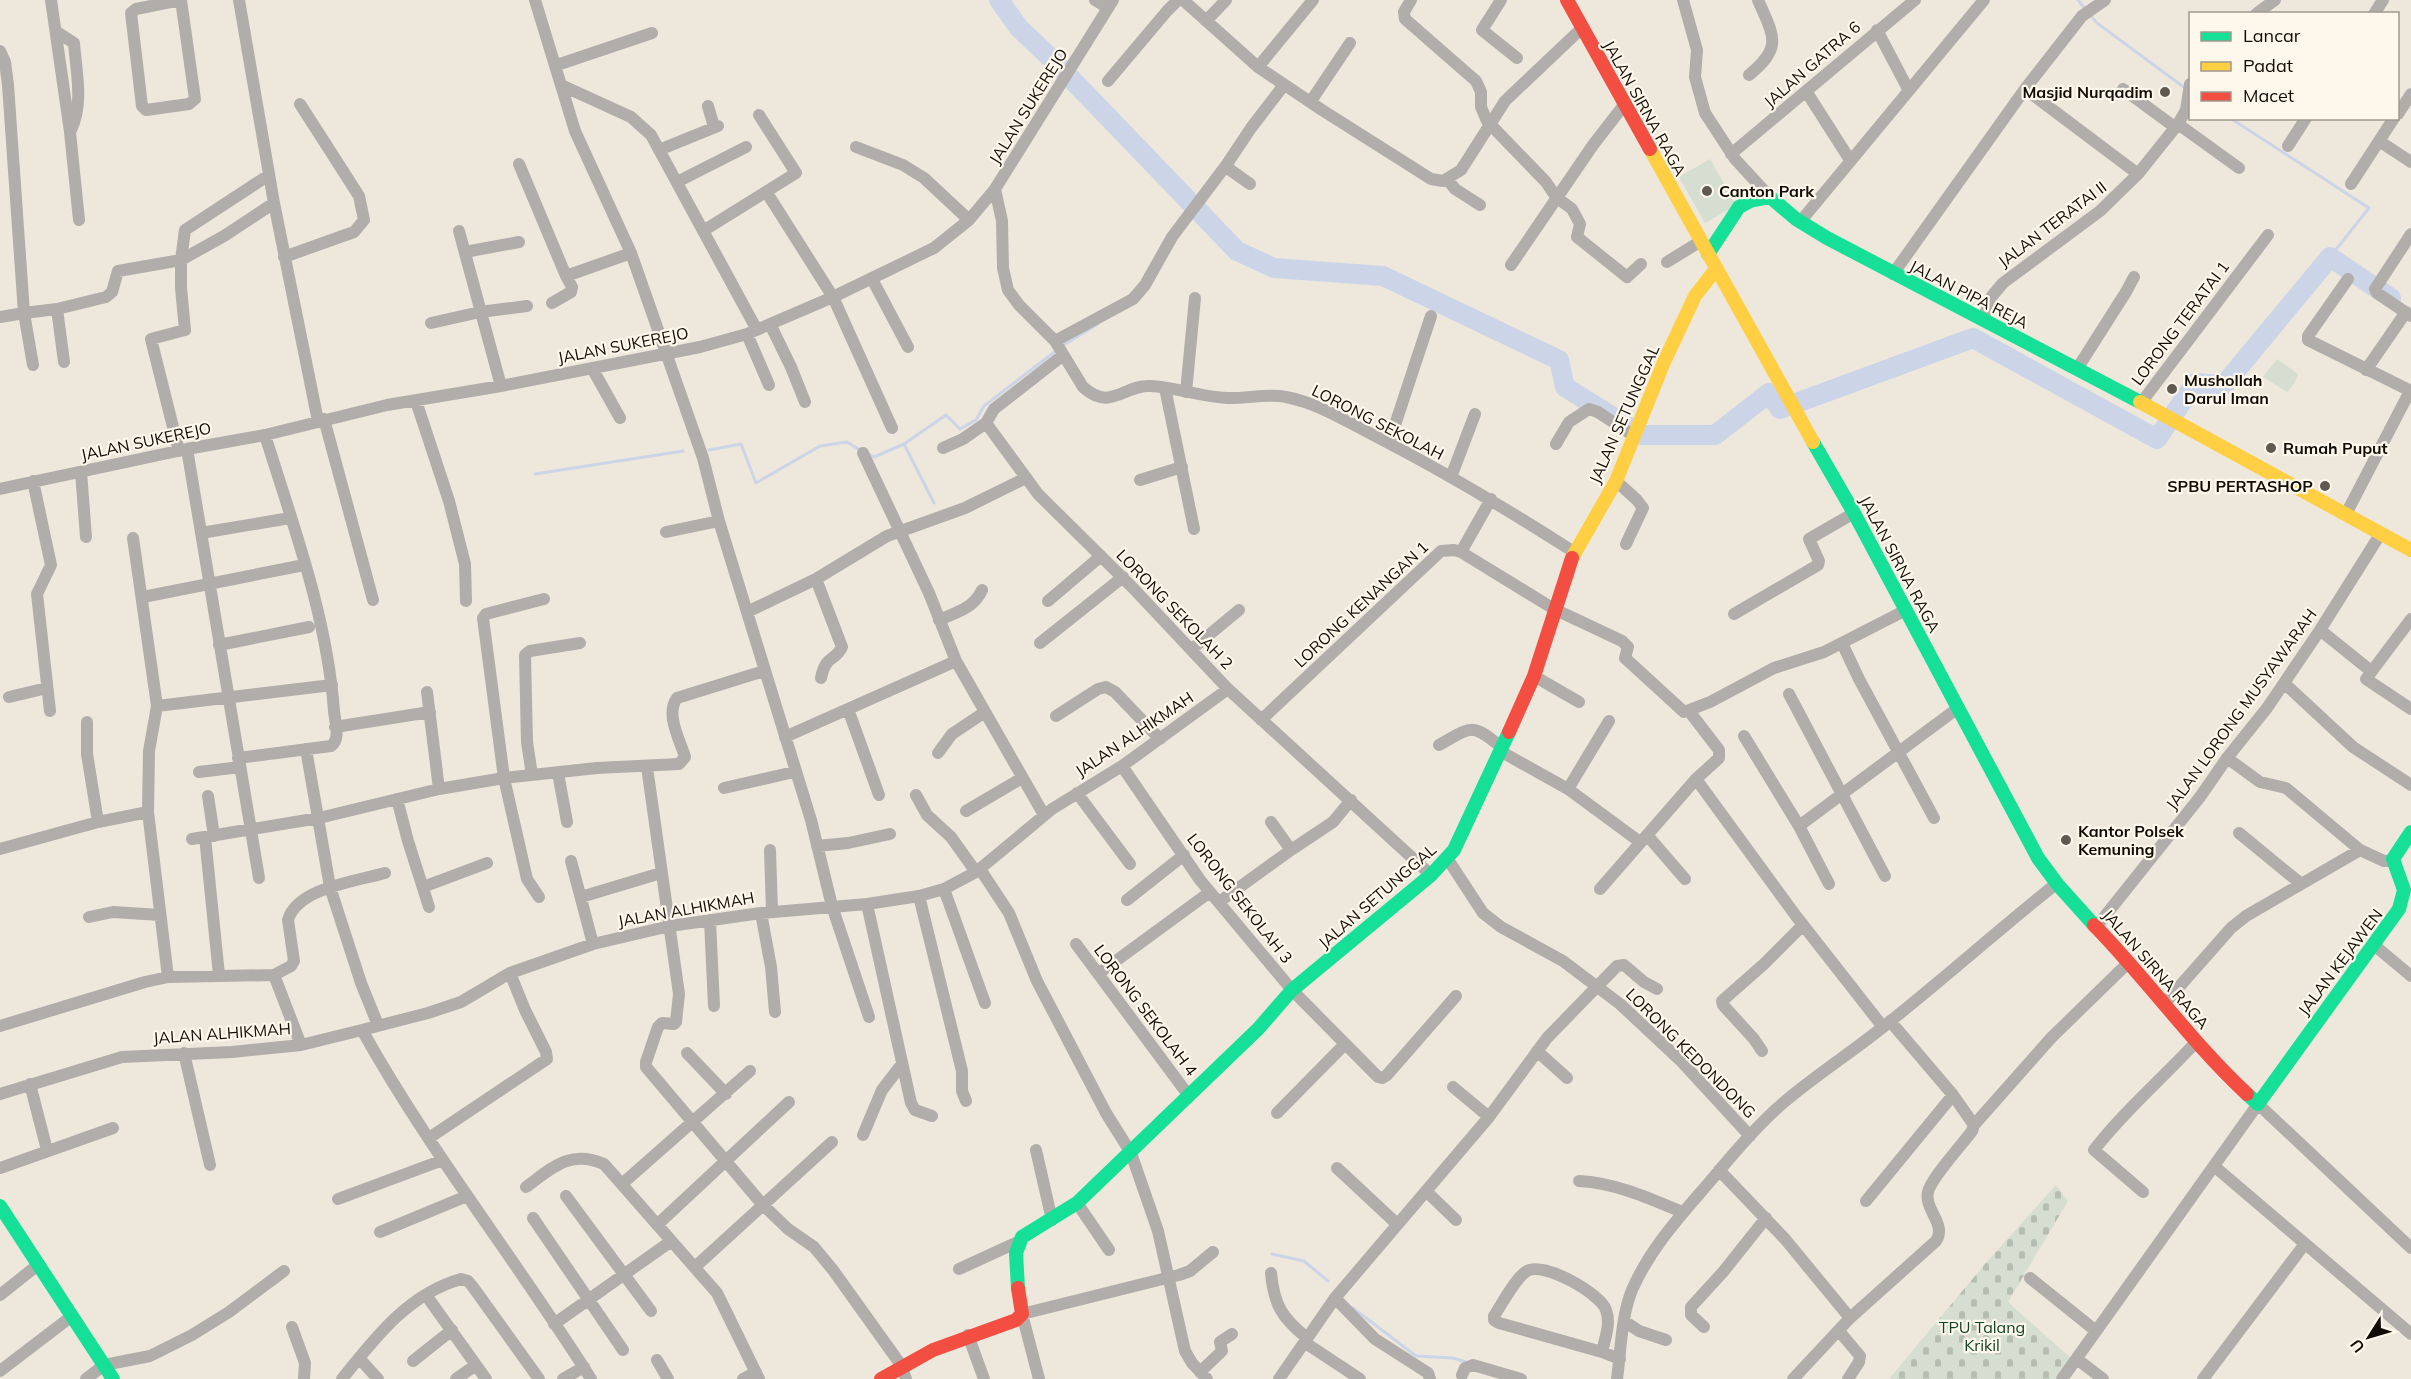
<svg xmlns="http://www.w3.org/2000/svg" width="2411" height="1379" viewBox="0 0 2411 1379" font-family="Mulish,sans-serif">
  <style>
    .cemetery { fill: url(#cemetery-stones) }
    .pitch { fill: #d5ded0 }
    .lines { fill: none; stroke-linecap: round; stroke-linejoin: round }
    .stream { stroke: #ccd5e7; stroke-width: 3 }
    .river { stroke: #ccd5e7; stroke-width: 20 }
    .street { stroke: #b1adab; stroke-width: 12 }
    .fast { stroke: #16e098; stroke-width: 14 }
    .slow { stroke: #ffcf43; stroke-width: 14 }
    .jam { stroke: #f24e42; stroke-width: 14 }
    .poi-dot { fill: #5e5951; stroke: #fef7eb; stroke-width: 2 }
    .labels { text-anchor: middle; dominant-baseline: central; stroke-width: 4.5; stroke-linejoin: round; paint-order: stroke }
    .street-label { font-size: 16px; fill: #100c06; stroke: #fef7eb }
    .poi-label { font-size: 16px; font-weight: bold; fill: #100c06; stroke: #fef7eb; text-anchor: start }
    .park-label { font-size: 16px; fill: #0f4426; stroke: #fef7eb }
  </style>
  <defs>
    <pattern id="cemetery-stones" width="16" height="16" patternUnits="userSpaceOnUse" patternTransform="scale(1.5)"><rect width="16" height="16" fill="#d5ded0"/><path d="M2 7V4a2 2 0 0 1 4 0v3zM10 15v-3a2 2 0 0 1 4 0v3z" fill="#b6bdb1"/></pattern>
  </defs>
  <rect width="100%" height="100%" fill="#eee7dc"/>
  <path class="cemetery" d="M2056,1185L2068,1201L2008,1302L2072,1359L2055,1379H1889L1985,1264Z"/>
  <path class="pitch" d="M1710,159L1736,205L1705,223L1679,177Z
    M2277,359L2298,374L2294,384L2287,392L2263,377Z"/>
  <g class="lines">
    <path class="stream" d="M2078,0L2086,10
      M2090,15L2097,23L2185,88
      M2230,118L2369,208L2330,257
      M1062,346L1098,324
      M904,444L934,503
      M709,450L741,444L756,483L820,446L847,442L860,450
      M868,454L874,457L904,444L946,415L960,429L976,420L984,406L1057,350
      M535,474L683,451
      M1272,1254L1304,1261L1328,1281
      M1353,1308L1416,1356L1453,1358L1466,1362"/>
    <path class="river" d="M999,0L1019,28L1055,62L1237,251L1274,268L1383,276L1559,360L1565,387L1642,435H1715L1769,393L1780,409L1973,338L2157,439L2195,383L2224,385L2330,257L2391,298"/>
    <path class="street" d="M51,0L70,132L79,220
      M180,0L136,9L131,13L142,106L146,110L189,104L195,99L181,0
      M239,0L274,203L318,421
      M535,0L575,131L631,253L703,458L719,521L811,820L832,906L869,1017
      M1095,0L1108,8
      M1183,0L1258,67L1322,110L1431,179L1443,181L1461,170L1505,101L1582,28
      M1411,0L1404,12L1405,19L1476,81L1481,92V107L1487,121L1546,182L1556,197L1572,209L1580,224L1577,237L1627,277L1641,264
      M1501,0L1482,30L1517,58
      M1683,0L1697,50L1695,77L1705,113L1735,159L1770,197
      M2256,14L2275,0
      M2374,14L2383,0
      M1206,21L1226,0
      M1877,30L1908,89
      M57,32L74,43C76,71 84,103 71,130
      M0,51L5,62L8,85L24,313L0,317
      M557,65L652,33
      M1258,67L1313,0
      M1749,75C1783,47 1774,37 1758,0
      M1108,81L1167,11L1178,0
      M563,86L631,117L651,135L757,330
      M2025,89L2138,174
      M2123,89L2176,128
      M1806,91L1850,160
      M1311,101L1350,43
      M708,106L714,127
      M2398,114L2411,94
      M2178,124L2239,168
      M2379,141L2411,162
      M2288,146L2306,118
      M856,147L903,165L924,178L969,220
      M659,150L718,126
      M1731,154L1915,0
      M519,164L566,276
      M1448,180L1455,189L1480,205
      M677,182L746,147
      M1250,184L1229,169L1227,164L1251,128L1284,85
      M2351,184L2394,118
      M995,189L1002,221L1003,268L1008,290L1019,305L1055,341L1083,387C1111,412 1123,385 1150,386C1176,387 1201,397 1227,398C1246,399 1267,393 1286,397C1318,403 1348,422 1377,437C1445,472 1510,511 1574,552
      M767,193L833,297L892,428
      M1800,222L1984,0
      M459,231L501,386
      M703,231L796,173L759,115
      M2411,234L2375,289L2377,293L2411,316
      M465,252L519,242
      M284,257L354,232L364,220L359,196L300,104
      M1667,262L1701,241
      M1511,265L1593,145L1624,105
      M1893,274L2025,89L2082,16L2105,0
      M872,279L908,347
      M2348,279L2308,336V340L2411,391
      M552,303L571,292L572,287L566,276L631,253
      M57,309L64,362
      M1983,319L1992,296L2003,283L2100,211L2138,174L2178,124L2186,110L2190,84
      M431,323L480,312L527,306
      M770,324L791,367L805,402
      M747,334L769,385
      M1055,341L1133,299L1145,285L1172,237L1227,164
      M1062,356L994,409L986,423L1038,494L1133,588L1228,689L1431,875
      M33,365L24,313L57,309L106,297L112,292L118,271L181,260L224,236L274,203
      M592,368L620,418
      M2077,369L2126,292L2134,277
      M2366,370L2406,312
      M1165,388L1194,529
      M1186,392L1195,298
      M416,401L449,501L465,564L466,601
      M2141,403L2268,235
      M324,419L373,600
      M1389,443L1431,316
      M1556,444L1569,422L1589,409L1598,412L1634,436
      M943,448L963,439L986,423
      M187,449L259,878
      M179,451L151,339L185,330L181,288V260L185,230L269,175
      M863,453L929,593L956,661L1044,815
      M81,472L86,537
      M1451,477L1475,414
      M1140,480L1182,467
      M33,481L51,565L37,594L50,711
      M1616,481L1637,500L1643,508L1626,544
      M0,489L187,449L265,435L387,405L501,386L700,347L747,334L833,297L934,248L969,220L995,189L1113,0
      M2346,514L2410,391
      M666,532L719,521
      M201,533L290,518
      M133,538L157,706L149,751L148,812L168,977
      M1461,552L1491,499
      M816,579L842,647C835,662 826,654 821,678
      M143,597L304,565
      M1048,601L1101,556
      M747,612L816,579L887,536L965,508L1026,478
      M1734,614L1818,565L1819,561L1809,539L1854,513
      M2411,619L2366,679L2411,709
      M939,620C957,612 974,608 982,590
      M2320,630L2371,671
      M1040,643L1123,577
      M1842,643L1859,679L1934,818
      M219,645L309,627
      M1192,649L1239,610
      M1534,676L1579,702
      M2284,683L2353,747L2411,785
      M427,692L439,789
      M1789,694L1885,876
      M9,697L47,688
      M157,706L332,685
      M848,709L879,795
      M1056,716L1098,689L1106,687L1115,692L1160,739
      M1261,720L1441,551L1454,550L1461,552L1554,609L1622,641L1628,647L1625,658L1684,712L1710,702L1774,668L1824,652L1906,610
      M87,722V754L98,822
      M335,727L430,712
      M1744,736L1799,826L1958,708
      M785,737L956,661
      M1439,745C1471,727 1472,722 1501,747
      M306,749L330,887L361,983L378,1025
      M1500,751L1568,789L1640,842
      M938,753L952,734L985,712
      M238,758L331,746C341,739 335,722 334,711C327,616 293,525 265,435
      M2227,758L2260,782L2286,788L2360,850L2384,861H2394
      M1122,766L1200,880L1292,990L1378,1077L1382,1078L1387,1075L1456,996
      M647,767L679,994L676,1022L674,1024L662,1023L658,1027L646,1062V1067L762,1204L788,1229L814,1247L833,1270L901,1365L906,1379
      M199,772L240,767
      M558,773L567,822
      M532,775L527,742L525,655L530,651L580,643
      M1696,779L1796,916L1883,1027
      M724,788L794,772
      M1568,789L1609,721
      M1077,793L1130,864
      M916,795L927,815L951,837L976,872
      M208,796L214,836
      M397,799L408,841L429,907
      M966,811L1022,778
      M1271,822L1291,850L1333,822L1351,800
      M1799,826L1829,884
      M2239,833L2300,883
      M1647,835L1685,879
      M205,837L219,975
      M192,839L319,818L439,789L504,778L597,768L679,764L685,757C680,740 665,714 677,698L764,671
      M817,846L848,843L890,834
      M0,849L98,822L148,812
      M770,850L772,912
      M1447,858L1483,913L1501,927L1563,961L1620,1004L1680,1060L1750,1136
      M571,861L593,944
      M980,869L1009,913L1037,981L1106,1113L1131,1153L1158,1231L1185,1351L1192,1363L1207,1379
      M423,887L487,863
      M944,889L985,1003
      M1600,889L1696,779L1719,758V750L1689,711
      M919,896L962,1071V1091L966,1101
      M539,897L527,879L504,778L483,618L486,614L544,599
      M581,897L661,873
      M1127,900L1184,855
      M1219,902L1291,850
      M867,904L911,1103L915,1110L932,1116
      M761,913L771,967L775,1012
      M89,917L113,912L160,915
      M710,920L714,1006
      M2097,926L2200,797L2227,758L2267,708L2320,630L2381,533
      M1076,944L1189,1096
      M2374,945L2411,976
      M1098,974L1210,892
      M274,975L301,1045
      M2164,1004L2231,928L2246,916L2360,850
      M0,1026L145,982L168,977L274,975L291,966L294,961L288,920C297,888 357,881 385,873
      M362,1030C430,1152 517,1261 591,1379
      M1537,1051L1567,1078
      M1762,1051L1754,1039L1723,1005L1722,1001L1764,964L1803,925
      M184,1053L210,1165
      M687,1053L726,1094
      M30,1084L47,1150
      M1453,1087L1489,1117
      M0,1094L122,1057L232,1052L301,1045L362,1030L428,1013L461,1002L510,973L593,944L670,926L761,913L867,904L919,896L944,889L976,872L1052,809L1122,766L1228,689
      M1277,1113L1345,1044
      M1974,1125L2051,1038L2129,962
      M863,1135L882,1090L902,1064
      M429,1138L547,1059L546,1052L525,1010L510,973
      M1036,1150L1052,1220
      M2214,1166L2411,1334
      M0,1168L113,1128
      M1337,1168L1397,1224
      M1719,1170L1785,1239L1850,1318
      M1579,1181C1616,1183 1649,1198 1682,1212
      M622,1184L750,1071
      M526,1187C552,1168 570,1149 604,1164L717,1293L759,1379
      M1426,1191L1456,1220
      M2143,1192L2094,1150C2125,1110 2163,1078 2197,1041
      M566,1196L651,1311
      M338,1199L443,1160
      M1866,1201L1953,1095
      M1077,1203L1109,1250
      M533,1218L623,1350
      M657,1225L789,1102
      M380,1232L467,1196
      M695,1267L832,1142
      M959,1269L1018,1242
      M1271,1273C1274,1305 1282,1318 1307,1338
      M2030,1278L2096,1331
      M0,1295L39,1264
      M426,1295L486,1379
      M1335,1298L1375,1339L1428,1373L1430,1379
      M1624,1321L1639,1331L1666,1340
      M554,1324L670,1242
      M292,1327L305,1363L304,1379
      M1704,1327L1691,1315V1307L1723,1272L1766,1218
      M1839,1331L1860,1356L1859,1362L1848,1379
      M968,1335L984,1379
      M1304,1342L1360,1379
      M1602,1352C1605,1338 1611,1324 1606,1310C1601,1294 1544,1261 1527,1271C1516,1277 1502,1304 1494,1316V1320L1499,1323L1602,1352L1620,1359
      M359,1358L378,1379
      M2077,1359L2103,1379
      M657,1360L668,1379
      M413,1361L452,1330
      M0,1371L72,1316
      M1200,1372L1222,1351L1220,1342L1232,1334
      M1462,1375L1465,1368L1473,1365L1521,1379
      M86,1379L104,1365L150,1356L192,1335L229,1312L284,1271
      M342,1379C375,1338 408,1294 461,1279L468,1281L473,1287L539,1379
      M456,1379L476,1365
      M563,1379L584,1367
      M743,1379L756,1372
      M1039,1379L1022,1314L1179,1275L1190,1271L1213,1252
      M1279,1379L1335,1298L1489,1117L1547,1038L1617,966L1624,965L1644,982L1657,989
      M1617,1379C1621,1350 1621,1317 1632,1290C1648,1253 1674,1223 1700,1193C1726,1163 1752,1130 1783,1103C1817,1074 1854,1051 1888,1023C1945,978 1999,929 2056,884
      M1793,1379L1850,1318L1936,1241C1947,1224 1924,1210 1928,1192C1931,1178 1962,1145 1972,1131L1974,1125L1953,1095L1890,1021
      M2062,1379L2258,1104L2411,1248
      M2203,1379L2304,1245"/>
    <path class="fast" d="M1708,254L1739,207L1750,201L1770,197L1796,219L1827,238L2140,402
      M1813,442L1854,513L2038,858L2058,885L2094,925
      M2247,1094L2258,1104L2399,909L2404,890L2393,859L2411,832
      M0,1206L113,1379
      M1018,1288L1016,1253L1022,1237L1077,1203L1258,1029L1292,990L1431,875L1454,850L1509,732"/>
    <path class="slow" d="M1650,149L1813,442
      M2140,402L2411,550
      M1572,558L1616,481L1664,362L1695,296L1716,269"/>
    <path class="jam" d="M1567,0L1650,149
      M1509,732L1534,676L1572,558
      M2094,925C2147,979 2191,1042 2247,1094
      M881,1379L933,1350L1016,1320L1022,1314L1018,1288"/>
  </g>
  <g class="poi-dot">
    <circle cx="2165" cy="92" r="6"/>
    <circle cx="1707" cy="191" r="6"/>
    <circle cx="2172" cy="389" r="6"/>
    <circle cx="2271" cy="448" r="6"/>
    <circle cx="2325" cy="486" r="6"/>
    <circle cx="2066" cy="840" r="6"/>
  </g>
  <g class="labels">
    <g class="street-label">
      <text transform="translate(1812 64) rotate(-41)">JALAN GATRA 6</text>
      <text transform="translate(1028 106) rotate(-58)">JALAN SUKEREJO</text>
      <text transform="translate(1645 108) rotate(61)">JALAN SIRNA RAGA</text>
      <text transform="translate(2052 224) rotate(-37)">JALAN TERATAI II</text>
      <text transform="translate(1969 294) rotate(27)">JALAN PIPA REJA</text>
      <text transform="translate(2180 323) rotate(-53)">LORONG TERATAI 1</text>
      <text transform="translate(623 345) rotate(-11)">JALAN SUKEREJO</text>
      <text transform="translate(1624 414) rotate(-66)">JALAN SETUNGGAL</text>
      <text transform="translate(1378 422) rotate(27)">LORONG SEKOLAH</text>
      <text transform="translate(146 441) rotate(-12)">JALAN SUKEREJO</text>
      <text transform="translate(1900 564) rotate(62)">JALAN SIRNA RAGA</text>
      <text transform="translate(1361 604) rotate(-43)">LORONG KENANGAN 1</text>
      <text transform="translate(1175 609) rotate(46)">LORONG SEKOLAH 2</text>
      <text transform="translate(2241 709) rotate(-54)">JALAN LORONG MUSYAWARAH</text>
      <text transform="translate(1134 734) rotate(-34)">JALAN ALHIKMAH</text>
      <text transform="translate(1377 896) rotate(-41)">JALAN SETUNGGAL</text>
      <text transform="translate(1240 898) rotate(52)">LORONG SEKOLAH 3</text>
      <text transform="translate(686 909) rotate(-10)">JALAN ALHIKMAH</text>
      <text transform="translate(2340 962) rotate(-53)">JALAN KEJAWEN</text>
      <text transform="translate(2156 969) rotate(49)">JALAN SIRNA RAGA</text>
      <text transform="translate(1146 1010) rotate(53)">LORONG SEKOLAH 4</text>
      <text transform="translate(222 1033) rotate(-4)">JALAN ALHIKMAH</text>
      <text transform="translate(1691 1053) rotate(45)">LORONG KEDONDONG</text>
    </g>
    <g class="poi-label">
      <text x="2153" y="92" text-anchor="end">Masjid Nurqadim</text>
      <text x="1719" y="191">Canton Park</text>
      <text x="2184" y="380">Mushollah<tspan x="2184" dy="18">Darul Iman</tspan></text>
      <text x="2283" y="448">Rumah Puput</text>
      <text x="2313" y="486" text-anchor="end">SPBU PERTASHOP</text>
      <text x="2078" y="831">Kantor Polsek<tspan x="2078" dy="18">Kemuning</tspan></text>
    </g>
    <g class="park-label">
      <text x="1982" y="1327">TPU Talang<tspan x="1982" dy="18">Krikil</tspan></text>
    </g>
  </g>
  <rect x="2189" y="12" width="210" height="108" fill="#fef7eb" stroke="#9f998f" stroke-width="1.5"/>
  <rect x="2201" y="32" width="30" height="9" fill="#16e098" stroke="#9f998f" stroke-width="1.5"/>
  <text x="2243" y="42" font-size="18" fill="#100c06">Lancar</text>
  <rect x="2201" y="62" width="30" height="9" fill="#ffcf43" stroke="#9f998f" stroke-width="1.5"/>
  <text x="2243" y="72" font-size="18" fill="#100c06">Padat</text>
  <rect x="2201" y="92" width="30" height="9" fill="#f24e42" stroke="#9f998f" stroke-width="1.5"/>
  <text x="2243" y="102" font-size="18" fill="#100c06">Macet</text>
  <g transform="translate(2369 1337) rotate(233)" stroke="#fef7eb" stroke-width="4.5" paint-order="stroke">
  <path d="M0-4.5L10 22L0 15L-10 22Z" fill="#100c06"/>
  <text y="-9" font-size="16" font-weight="bold" text-anchor="middle" fill="#100c06">U</text>
  </g>
</svg>
